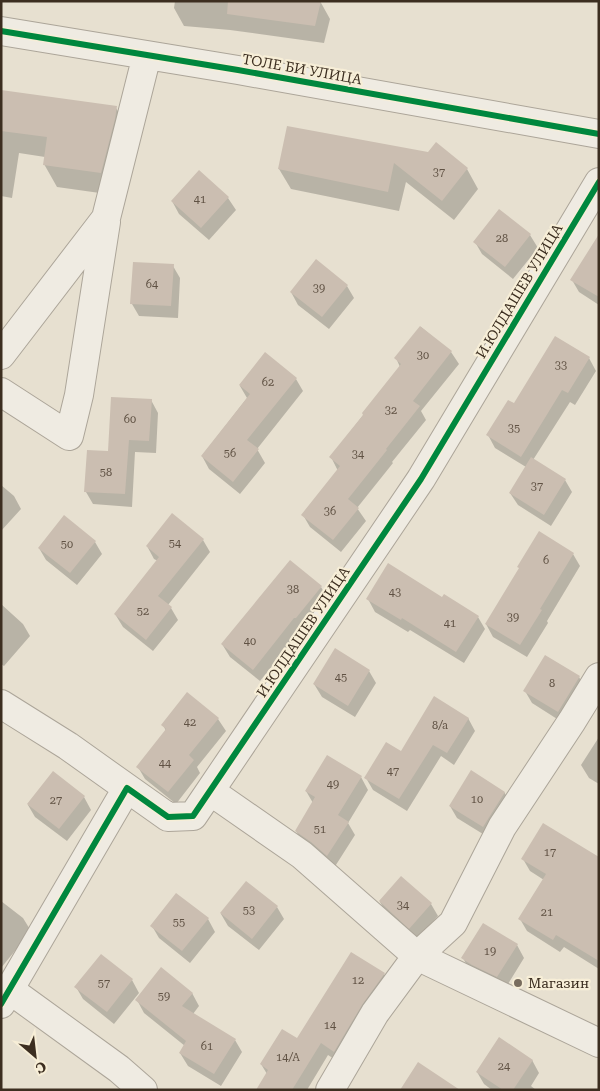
<svg xmlns="http://www.w3.org/2000/svg" width="600" height="1091" viewBox="0 0 600 1091" font-family="'Roboto Serif',serif">
  <style>
    .shadow { fill: #0003 }
    .building { fill: #cbbeb1 }
    .lines { fill: none; stroke-linecap: round; stroke-linejoin: round }
    .minor-casing { stroke: #aca599; stroke-width: 30 }
    .minor { stroke: #efebe2; stroke-width: 28 }
    .cycleway-casing { stroke: #f7eed7; stroke-width: 9 }
    .cycleway { stroke: #00873e; stroke-width: 6 }
    .poi-dot { fill: #786c5e; stroke: #f7eed7; stroke-width: 2 }
    .labels { text-anchor: middle; dominant-baseline: central; stroke-width: 4.5; stroke-linejoin: round; paint-order: stroke }
    .number-label { font-size: 11px; fill: #605244 }
    .street-label { font-size: 14px; fill: #3c2e20; stroke: #f7eed7 }
    .poi-label { font-size: 14px; fill: #3c2e20; stroke: #f7eed7; text-anchor: start }
  </style>
  <rect width="100%" height="100%" fill="#e7e0d0"/>
  <path class="shadow" d="M175,1H320L330,19L324,43L230,30L184,26L174,8Z
    M1,91L116,108L129,130L114,195L57,187L44,164L45,157L19,153L12,198L1,196Z
    M288,127L467,169L478,189L454,220L406,182L399,211L291,189L279,169Z
    M199,172L228,198L236,210L209,240L179,214L172,201Z
    M500,211L530,235L538,248L513,279L482,254L475,242Z
    M599,250V305L579,292L572,280Z
    M173,266L180,278L178,318L139,316L132,304Z
    M347,286L354,298L329,329L298,305L291,292Z
    M421,327L451,352L459,364L421,411L426,420L392,462L393,463L357,508L366,521L341,552L310,527L303,515L338,471L331,457L400,367L396,358Z
    M589,358L596,371L575,405L570,402L533,460L565,480L572,492L551,526L518,505L510,493L526,467L495,448L488,435L514,405Z
    M296,379L303,391L257,449L265,463L240,494L209,469L202,456L247,398L240,386Z
    M151,400L158,413L156,453L135,452L132,507L93,504L86,492L109,453Z
    M1,485L14,496L21,509L1,531Z
    M203,540L210,552L168,605L171,608L178,620L153,651L123,627L115,614L158,561L154,559L147,546Z
    M95,542L102,554L77,585L46,560L39,548Z
    M573,554L580,566L547,621L548,623L527,657L493,637L486,624Z
    M321,587L328,599L303,630L302,629L260,681L230,657L222,644Z
    M368,599H443L478,617L485,629L464,663L410,630L408,632L375,612Z
    M1,604L23,624L30,636L4,666L1,664Z
    M369,671L376,683L355,717L322,697L314,684Z
    M579,677L586,690L565,724L532,703L525,691Z
    M188,694L218,719L226,731L197,767L200,773L176,804L145,779L138,767L166,731L163,725Z
    M468,718L475,731L454,765L441,756L407,811L373,790L366,778L401,752Z
    M599,737V784L589,778L581,765Z
    M361,777L368,790L348,823L355,835L334,868L303,844L296,831L313,803L306,791Z
    M504,792L512,805L491,839L457,818L450,806Z
    M84,797L91,810L67,841L35,817L28,805Z
    M523,859H599V969L564,947L560,952L527,931L520,919L544,880L530,871Z
    M1,901L23,918L31,931L1,968Z
    M380,902L431,904L438,916L417,940L387,914Z
    M277,907L284,919L259,950L228,926L221,914Z
    M208,919L215,932L190,963L159,938L152,926Z
    M517,945L524,958L505,989L470,971L463,958Z
    M384,974L392,986L342,1064L328,1055L307,1090H257L267,1074L261,1064L298,1040Z
    M132,980L139,993L114,1024L83,999L76,987Z
    M192,993L199,1006L193,1014L235,1040L242,1052L221,1086L188,1066L180,1053L185,1046L144,1013L137,1000Z
    M532,1060L539,1073L531,1086L536,1090H492L484,1084L477,1072Z"/>
  <path class="building" d="M228,1H321L315,26L227,14Z
    M1,90L117,106L115,119L101,173L43,165L47,137L1,131Z
    M287,126L428,152L436,142L468,168L442,201L394,163L388,192L278,169Z
    M199,170L229,197L201,228L171,201Z
    M499,209L531,234L505,267L473,242Z
    M599,234V297L570,280Z
    M316,259L348,285L322,317L290,292Z
    M133,262L174,264L171,306L130,304Z
    M420,326L452,351L413,401L420,406L386,449L387,450L348,499L359,508L333,540L301,515L340,466L329,457L363,415L362,413L401,364L394,358Z
    M555,336L590,357L568,393L562,390L521,457L486,435L508,400L514,403Z
    M265,352L297,378L247,440L259,449L233,482L201,456L250,394L239,385Z
    M111,397L152,399L149,441L129,440L125,494L84,492L87,450L108,451Z
    M531,457L566,479L544,515L509,493Z
    M172,513L204,539L158,596L172,607L146,640L114,614L159,557L146,546Z
    M64,515L96,541L70,573L38,548Z
    M539,531L574,553L540,609L542,610L520,645L485,624L519,568L517,567Z
    M290,560L322,586L296,618H294L253,670L221,644Z
    M388,563L442,597L444,594L479,616L456,652L402,618L401,620L366,599Z
    M335,648L370,670L348,706L313,684Z
    M545,655L580,676L558,712L523,691Z
    M187,692L219,718L189,755L194,760L168,792L136,767L166,729L161,725Z
    M434,696L469,718L447,753L433,745L399,799L364,778L386,742L401,751Z
    M327,755L362,776L338,815L349,822L327,856L311,842L295,831L315,797L305,791Z
    M471,770L505,792L483,827L449,806Z
    M53,771L85,796L59,829L27,804Z
    M543,823L599,857V961L556,935L553,940L518,919L546,874L521,859Z
    M401,876L432,903L409,929L379,901Z
    M246,881L278,906L252,939L220,913Z
    M176,893L209,918L182,951L150,926Z
    M483,923L518,944L497,977L472,965L461,958Z
    M351,952L385,973L362,1005L334,1052L321,1043L292,1090H256L268,1070L260,1064L282,1029L297,1038Z
    M101,954L133,979L107,1012L74,987Z
    M161,967L193,993L182,1006L236,1039L214,1074L179,1053L186,1041L135,1000Z
    M499,1037L533,1060L513,1090H503L476,1072Z
    M418,1062L460,1090H400Z"/>
  <g class="lines">
    <g class="minor-casing">
      <path id="minor" d="M1,31L238,70L599,134
        M1,355L106,218L147,55
        M1,392L69,436L79,395L106,222
        M1,704L68,746L127,788
        M210,791L302,855L417,956L599,1043
        M10,990L119,1069L143,1090
        M1,1004L127,788L168,817L193,816L421,479L599,182
        M330,1090L375,1013L417,956L453,923L502,827L572,721L599,677"/>
    </g>
    <use href="#minor" class="minor"/>
    <g class="cycleway-casing">
      <path id="cycleway" d="M1,31L238,70L599,134
        M1,1004L127,788L168,817L193,816L421,479L599,182"/>
    </g>
    <use href="#cycleway" class="cycleway"/>
  </g>
  <circle class="poi-dot" cx="518" cy="983" r="5"/>
  <g class="labels">
    <g class="number-label">
      <text x="439" y="172">37</text>
      <text x="200" y="199">41</text>
      <text x="502" y="238">28</text>
      <text x="152" y="284">64</text>
      <text x="319" y="288">39</text>
      <text x="423" y="355">30</text>
      <text x="561" y="365">33</text>
      <text x="268" y="382">62</text>
      <text x="391" y="410">32</text>
      <text x="130" y="419">60</text>
      <text x="514" y="428">35</text>
      <text x="230" y="453">56</text>
      <text x="358" y="454">34</text>
      <text x="106" y="472">58</text>
      <text x="537" y="486">37</text>
      <text x="330" y="511">36</text>
      <text x="175" y="543">54</text>
      <text x="67" y="544">50</text>
      <text x="546" y="560">6</text>
      <text x="293" y="589">38</text>
      <text x="395" y="592">43</text>
      <text x="143" y="611">52</text>
      <text x="513" y="617">39</text>
      <text x="450" y="623">41</text>
      <text x="250" y="641">40</text>
      <text x="341" y="677">45</text>
      <text x="552" y="683">8</text>
      <text x="190" y="722">42</text>
      <text x="440" y="725">8/a</text>
      <text x="165" y="763">44</text>
      <text x="393" y="771">47</text>
      <text x="333" y="784">49</text>
      <text x="477" y="799">10</text>
      <text x="56" y="800">27</text>
      <text x="320" y="829">51</text>
      <text x="550" y="852">17</text>
      <text x="403" y="905">34</text>
      <text x="249" y="910">53</text>
      <text x="547" y="912">21</text>
      <text x="179" y="922">55</text>
      <text x="490" y="951">19</text>
      <text x="358" y="980">12</text>
      <text x="104" y="983">57</text>
      <text x="164" y="996">59</text>
      <text x="330" y="1025">14</text>
      <text x="207" y="1046">61</text>
      <text x="288" y="1057">14/A</text>
      <text x="504" y="1066">24</text>
    </g>
    <g class="street-label">
      <text transform="translate(302 69) rotate(10)">ТОЛЕ БИ УЛИЦА</text>
      <text transform="translate(519 291) rotate(-59)">И.ЮЛДАШЕВ УЛИЦА</text>
      <text transform="translate(303 632) rotate(-56)">И.ЮЛДАШЕВ УЛИЦА</text>
    </g>
    <g class="poi-label">
      <text x="528" y="983">Магазин</text>
    </g>
  </g>
  <rect width="600" height="1091" fill="none" stroke="#3c2e20" stroke-width="5"/>
  <g transform="translate(35 1056) rotate(152)" stroke="#f7eed7" stroke-width="4" paint-order="stroke">
  <path d="M0-4L9 19L0 12L-9 19Z" fill="#3c2e20"/>
  <text y="-8" font-size="14" font-weight="bold" text-anchor="middle" fill="#3c2e20">С</text>
  </g>
</svg>
